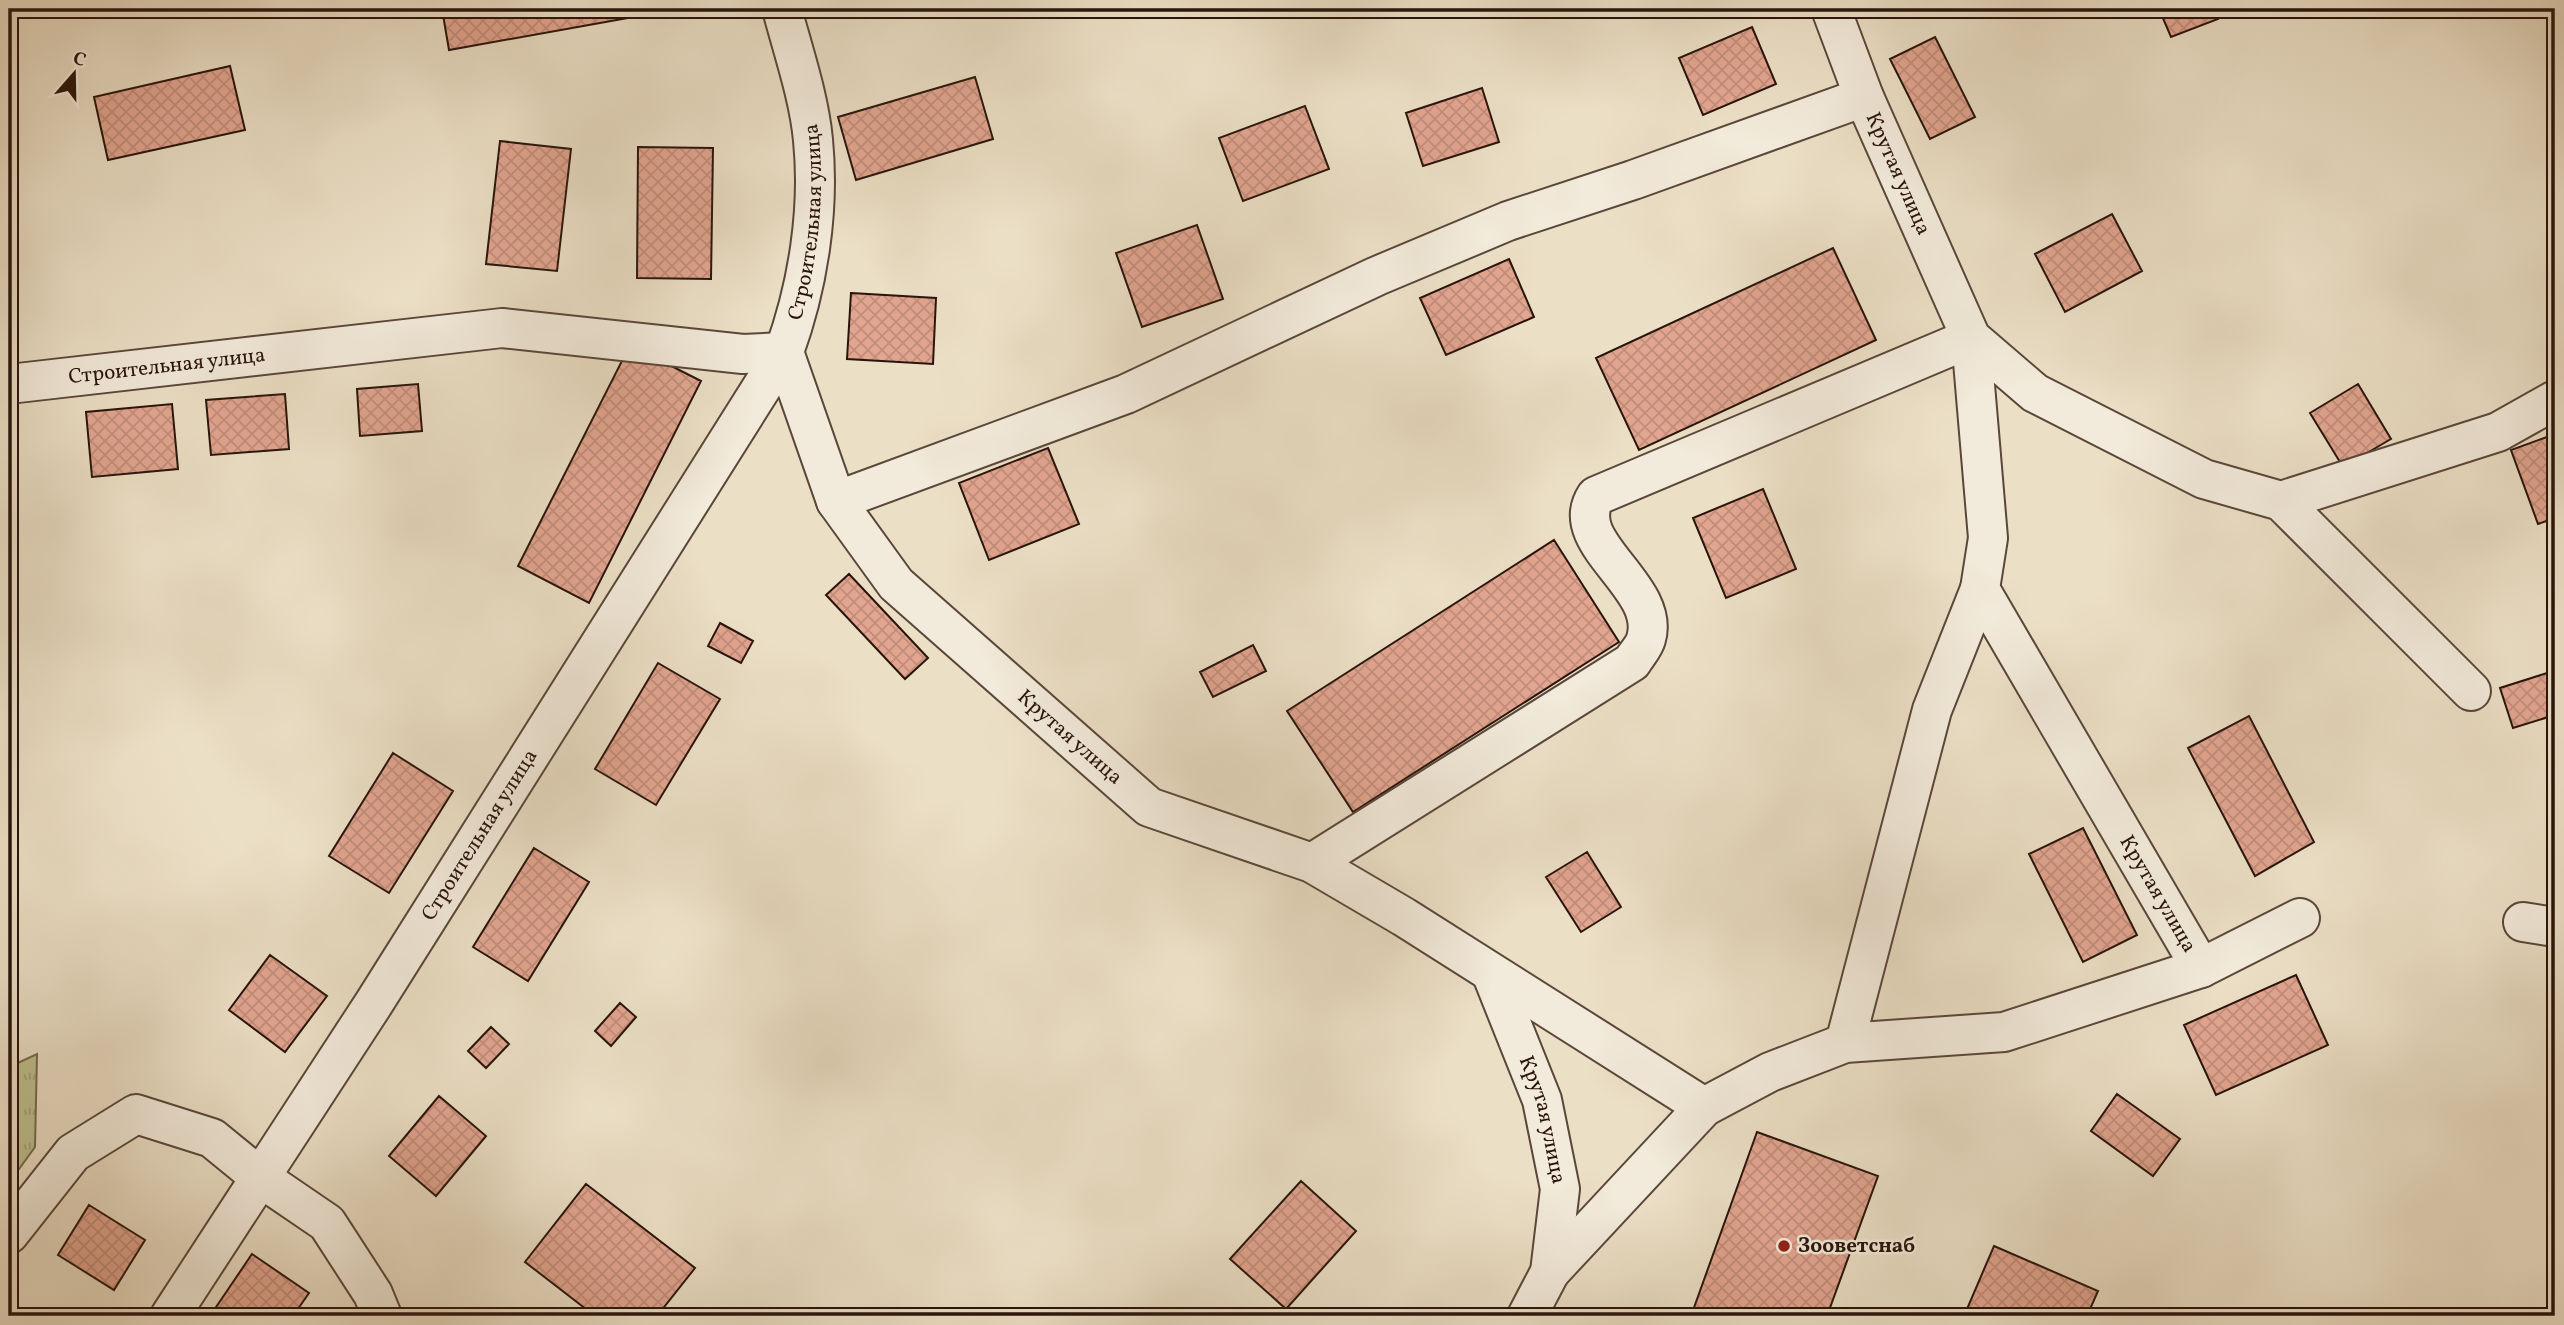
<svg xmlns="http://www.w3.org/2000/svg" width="2564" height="1325" viewBox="0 0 2564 1325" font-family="Vollkorn,serif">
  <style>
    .park { fill: url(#park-tufts); stroke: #746a4e; stroke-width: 2 }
    .building { fill: url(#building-cross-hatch); stroke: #29140b; stroke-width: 2 }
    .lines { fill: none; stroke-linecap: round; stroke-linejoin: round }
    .minor-casing { stroke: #5a473a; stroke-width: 42 }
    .minor { stroke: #f2eada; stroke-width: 38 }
    .poi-dot { fill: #8f2418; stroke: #f2eada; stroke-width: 2.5 }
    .labels { text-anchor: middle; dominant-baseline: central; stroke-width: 5; stroke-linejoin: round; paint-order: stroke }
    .street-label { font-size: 21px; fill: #29140b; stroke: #f2eada }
    .poi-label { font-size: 21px; font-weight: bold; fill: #29140b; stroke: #f2eada; text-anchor: start }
  </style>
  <defs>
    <pattern id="park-tufts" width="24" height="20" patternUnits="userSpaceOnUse" patternTransform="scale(1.75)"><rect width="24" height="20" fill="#bec090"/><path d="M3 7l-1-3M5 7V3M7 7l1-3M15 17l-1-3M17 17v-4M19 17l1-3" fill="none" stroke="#a3a47b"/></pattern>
    <pattern id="building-cross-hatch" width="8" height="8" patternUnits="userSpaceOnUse" patternTransform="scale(1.75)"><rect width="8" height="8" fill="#e2a590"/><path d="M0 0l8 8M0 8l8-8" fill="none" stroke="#c28d7b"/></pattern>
  </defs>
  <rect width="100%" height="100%" fill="#ebdfc6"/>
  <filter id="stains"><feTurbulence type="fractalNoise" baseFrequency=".00286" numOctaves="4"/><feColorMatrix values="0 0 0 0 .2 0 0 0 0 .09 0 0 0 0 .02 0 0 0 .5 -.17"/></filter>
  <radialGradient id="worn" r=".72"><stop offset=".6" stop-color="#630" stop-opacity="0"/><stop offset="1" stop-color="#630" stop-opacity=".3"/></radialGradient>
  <path class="park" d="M37,1054L35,1147L9,1183V1067Z"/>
  <path class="building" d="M442,9H678L449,50Z
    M2159,9H2214L2218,19L2171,37Z
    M1752,27L1776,84L1703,115L1679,58Z
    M1935,37L1975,117L1930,139L1890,59Z
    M230,66L245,130L108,160L94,97Z
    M975,77L993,139L856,180L838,117Z
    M1482,88L1499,142L1423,166L1406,113Z
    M1305,106L1329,169L1243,201L1219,138Z
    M500,141L571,149L557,271L486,264Z
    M638,147L713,148L711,279L637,278Z
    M2112,214L2142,271L2065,312L2035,254Z
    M1197,225L1223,299L1142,327L1116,253Z
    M1833,248L1876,340L1639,450L1596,358Z
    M1509,259L1534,317L1446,355L1420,298Z
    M851,293L936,298L933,364L847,359Z
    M630,345L701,381L589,603L518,566Z
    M418,384L422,431L360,436L357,389Z
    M2358,384L2391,439L2343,467L2310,413Z
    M285,394L289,449L211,455L206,400Z
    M172,404L178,469L92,477L86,412Z
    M2555,434V518L2538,524L2511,450Z
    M1048,448L1079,524L989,560L959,483Z
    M1763,489L1796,569L1726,598L1693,518Z
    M1554,540L1619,642L1353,812L1287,711Z
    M849,574L928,658L905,679L826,595Z
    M720,623L753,641L741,663L708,646Z
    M1253,645L1266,671L1213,697L1200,672Z
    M658,663L720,699L656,805L595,769Z
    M2547,673L2555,699V715L2513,728L2500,688Z
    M2249,716L2314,842L2255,876L2188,748Z
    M393,753L453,791L389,893L329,856Z
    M2083,828L2137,935L2083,962L2029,854Z
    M534,848L589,882L528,981L473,947Z
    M1587,852L1621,907L1581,932L1546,877Z
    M270,955L327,996L285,1052L229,1010Z
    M2296,975L2328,1045L2216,1095L2184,1025Z
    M620,1003L636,1017L611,1046L595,1031Z
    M491,1027L509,1044L486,1068L468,1051Z
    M2117,1094L2180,1139L2153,1176L2091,1131Z
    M439,1096L486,1136L436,1196L389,1156Z
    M1757,1132L1878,1176L1827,1316H1691Z
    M1301,1181L1356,1231L1286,1309L1230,1259Z
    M586,1184L695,1268L657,1316H595L525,1262Z
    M89,1205L145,1240L114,1290L58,1255Z
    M1994,1246L2098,1291L2087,1316H1964Z
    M252,1254L309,1293L293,1316H210Z"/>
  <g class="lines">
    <g class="minor-casing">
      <g id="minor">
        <path id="s1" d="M1831,9L1864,97L1971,338L2035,393L2204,479L2281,501L2471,691"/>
        <path id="s2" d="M784,352L836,501L896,584L1149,807L1312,863L1404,917L1704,1107"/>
        <path id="s3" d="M9,384L502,328L743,354L784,352"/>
        <path d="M836,501L1126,394L1377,276L1508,221L1633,180L1864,97"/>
        <path d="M2281,501L2498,432L2555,400"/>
        <path id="s4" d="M1312,863L1632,662C1636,655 1644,647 1646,639C1662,586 1565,543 1596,496L1971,338L1988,538L1980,589L2201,968L2004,1032L1845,1043L1770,1072L1704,1107L1550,1272"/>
        <path d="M2523,922L2555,927"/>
        <path d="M2201,968L2300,918"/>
        <path id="s5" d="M1492,975L1542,1100L1560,1189L1550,1272L1527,1316"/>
        <path d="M1845,1043L1932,710L1980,589"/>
        <path d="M9,1234L73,1153L136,1114L212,1138L261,1178L327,1223L373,1294L382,1316"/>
        <path id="s6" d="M170,1316L374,1003L784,352C808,286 820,210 813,140C809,97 793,51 782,9"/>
      </g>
    </g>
    <use href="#minor" class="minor"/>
  </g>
  <circle class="poi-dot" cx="1784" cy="1246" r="7"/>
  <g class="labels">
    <g class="street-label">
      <text stroke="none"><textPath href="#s1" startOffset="178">Крутая улица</textPath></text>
      <text stroke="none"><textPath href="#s6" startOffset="1276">Строительная улица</textPath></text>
      <text stroke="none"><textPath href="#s3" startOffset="159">Строительная улица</textPath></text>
      <text stroke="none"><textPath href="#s2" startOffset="492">Крутая улица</textPath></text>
      <text stroke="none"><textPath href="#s6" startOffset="572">Строительная улица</textPath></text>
      <text stroke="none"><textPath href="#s4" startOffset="1578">Крутая улица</textPath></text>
      <text stroke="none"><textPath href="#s5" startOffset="154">Крутая улица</textPath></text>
    </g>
    <g class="poi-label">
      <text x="1798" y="1246">Зооветснаб</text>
    </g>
  </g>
  <rect width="2564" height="1325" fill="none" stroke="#ebdfc6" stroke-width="35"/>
  <rect x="10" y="10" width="2543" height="1304" fill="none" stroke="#29140b" stroke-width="3.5"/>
  <rect x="18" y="18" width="2529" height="1290" fill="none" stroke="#29140b" stroke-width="2"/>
  <g transform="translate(74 74) rotate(20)" stroke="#f2eada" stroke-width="5" paint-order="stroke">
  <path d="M0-5L12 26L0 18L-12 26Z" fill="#29140b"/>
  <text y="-10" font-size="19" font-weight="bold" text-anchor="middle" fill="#29140b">С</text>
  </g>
  <rect width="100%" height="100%" filter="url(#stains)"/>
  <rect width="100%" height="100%" fill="url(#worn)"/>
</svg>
